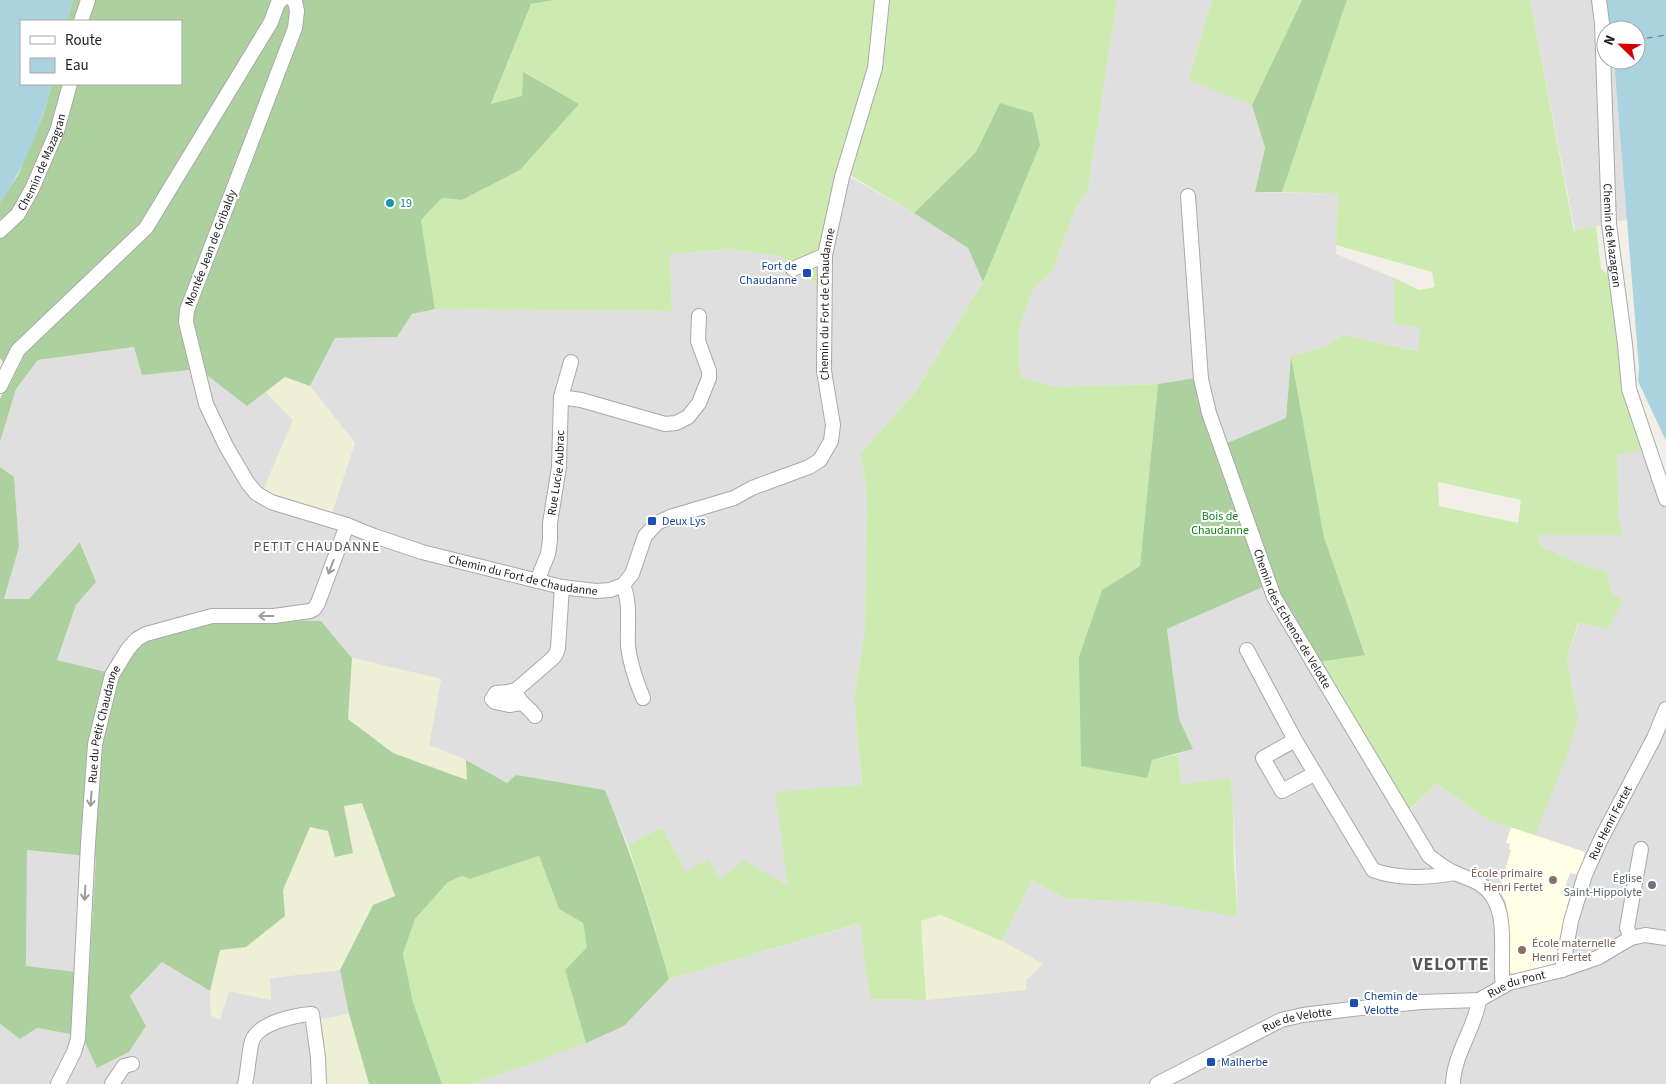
<svg xmlns="http://www.w3.org/2000/svg" width="1666" height="1084" viewBox="0 0 1666 1084" font-family="'Source Sans 3',sans-serif">
  <style>
    .residential { fill: #e0dfdf }
    .education { fill: #ffffe5 }
    .farmland { fill: #eef0d5 }
    .grass { fill: #cdebb0; fill-rule: evenodd }
    .forest { fill: #add19e }
    .water { fill: #aad3df }
    .lines { fill: none; stroke-linecap: round; stroke-linejoin: round }
    .ferry { stroke: #4a7aab; stroke-width: 1; stroke-dasharray: 6 5; stroke-linecap: butt }
    .minor-casing { stroke: #a9a9a9; stroke-width: 16 }
    .minor { stroke: #fff; stroke-width: 14 }
    .oneway { stroke: #9c9c9c }
    .culture-dot { fill: #0f9aa8; stroke: #fff; stroke-width: 2 }
    .transit-dot { fill: #1a4fb4; stroke: #fff; stroke-width: 2 }
    .education-dot { fill: #8d6e63; stroke: #fff; stroke-width: 2 }
    .worship-dot { fill: #6b7280; stroke: #fff; stroke-width: 2 }
    .labels { text-anchor: middle; dominant-baseline: central; stroke-width: 4; stroke-linejoin: round; paint-order: stroke }
    .street-label { font-size: 12px; fill: #222; stroke: #fff }
    .culture-label { font-size: 12px; fill: #0d838f; stroke: #fff; text-anchor: start }
    .transit-label { font-size: 12px; fill: #164399; stroke: #fff; text-anchor: start }
    .park-label { font-size: 12px; fill: #0c8416; stroke: #fff }
    .education-label { font-size: 12px; fill: #785e54; stroke: #fff; text-anchor: end }
    .worship-label { font-size: 12px; fill: #5b616d; stroke: #fff; text-anchor: end }
    .neighbourhood-label { font-size: 14px; letter-spacing: 1px; fill: #555; stroke: #fff }
    .district-label { font-size: 18px; font-weight: bold; letter-spacing: 1px; fill: #555; stroke: #fff }
  </style>
  <rect width="100%" height="100%" fill="#f2efe9"/>
  <path class="residential" d="M1117,0H1212L1188,79L1252,105L1265,148L1255,192L1338,194L1336,254L1394,278V323L1420,328L1419,351L1343,335L1325,347L1291,356L1286,418L1218,447L1195,378L1158,384L1056,387L1020,377L1019,328L1033,290L1053,270L1075,210L1088,189Z
    M1530,0H1604L1606,60H1614L1615,67L1628,219L1575,231Z
    M840,171L914,213L968,248L983,282L916,391L860,454L867,489L865,629L854,698L862,786L788,886L719,880L686,872L662,827L628,845L605,790L507,783L466,760L429,745L441,679L352,658L321,621L120,675L57,660L76,605L96,582L81,542L29,599H4L19,547L14,477L0,467V442L16,389L38,360L134,347L199,369L247,405L265,391L293,420L355,443L310,386L335,338L397,337L412,314L435,309L672,311L670,254L732,249L782,257L817,284L821,249Z
    M1645,450L1666,508V1084H471L533,1063L624,1026L669,979L861,923L870,999L926,1000L1026,980L1042,964L1002,941L1032,880L1066,899L1152,902L1238,916L1233,800L1230,779L1181,784L1178,754L1193,749L1179,719L1167,629L1263,587L1318,662L1409,811L1437,784L1487,819L1578,719L1567,658L1579,623L1608,629L1613,594L1606,571L1582,565L1541,546L1538,534L1624,535L1619,522L1617,454Z
    M27,850L96,857L85,1042L129,1052L146,1026L130,996L162,962L210,991L211,1015L220,1019L229,991L271,1000L270,978L340,970L349,1014L317,1020L324,1084H0V1024L20,1039L36,1028L74,1035L26,967Z"/>
  <path class="education" d="M1511,827L1585,852L1580,875L1570,873L1563,894L1570,897L1573,903L1558,958L1550,967L1515,975L1508,970V919L1506,901L1499,891L1511,850L1509,849L1510,844L1506,843Z"/>
  <path class="farmland" d="M285,377L310,386L355,443L332,513L263,490L293,420L265,391Z
    M352,658L441,679L429,745L466,760L467,780L393,753L348,719Z
    M362,803L395,896L373,905L340,970L270,978L271,1000L229,991L220,1020L211,1015L210,991L220,950L246,947L285,916L283,890L310,827L328,831L353,854L344,805Z
    M941,915L1002,941L1043,964L1026,980V990L926,1000L921,921Z
    M349,1014L369,1084H324L317,1020Z"/>
  <path class="grass" d="M554,0H881L875,68L821,248L817,284L782,257L732,249L670,254L672,311L435,309L421,220L442,198L462,200L520,170L523,72L522,96L491,105L531,4Z
    M886,0H1117L1088,189L1075,210L1053,270L1033,290L1019,328L1020,377L1056,387L1158,384L1140,566L1102,590L1152,760L1178,754L1181,784L1230,778L1233,800L1234,862L1238,917L1152,902L1066,899L1032,880L1002,941L941,915L921,921L926,1000L870,999L860,923L669,979L654,925L628,845L662,827L686,872L708,859L720,880L744,860L788,886L775,792L862,785L854,698L865,629L867,489L860,454L916,391L983,282L1040,145L1000,103L976,152L914,213L850,175L881,64Z
    M1212,0H1302L1252,105L1188,80Z
    M1347,0H1530L1574,231L1596,226L1601,269L1610,276L1623,389L1645,450L1617,455L1619,522L1624,535H1538L1541,546L1582,565L1606,571L1613,594L1623,600L1608,629L1578,623L1567,658L1578,719L1566,758L1535,835L1487,819L1437,784L1408,811L1318,662L1365,654L1324,537L1291,356L1325,347L1343,335L1418,351L1420,328L1394,323V278L1419,290L1435,287L1432,272L1336,245L1338,194L1282,192ZM1438,482L1521,500L1518,523L1439,506Z
    M539,856L559,909L583,923L587,947L565,970L586,1043L533,1063L471,1084H442L413,1002L403,954L415,919L448,882L462,876L470,879Z"/>
  <path class="forest" d="M73,0H554L531,4L491,104L522,96L523,72L579,104L520,170L462,200L442,198L421,220L435,309L412,314L397,337L335,338L310,386L285,377L247,406L199,369L142,375L134,347L38,360L16,389L0,442V399L12,375L0,358V202L18,175L43,115L52,84H181V21H67Z
    M1302,0H1347L1282,192H1255L1265,148L1252,105Z
    M1000,103L1033,113L1040,145L983,282L968,248L914,213L976,152Z
    M1291,356L1324,537L1365,655L1318,662L1263,587L1167,629L1179,719L1193,749L1152,760L1147,778L1081,766L1079,657L1102,590L1140,566L1158,384L1195,378L1218,447L1286,418Z
    M0,467L14,477L19,547L4,599H29L80,542L96,582L76,605L57,660L119,675L142,638L217,619L321,621L352,658L348,719L393,753L467,780L466,760L507,783L516,775L605,790C631,853 651,914 669,979L624,1026L586,1043L565,970L587,947L583,923L559,909L539,856L470,879L462,876L448,882L415,919L403,954L413,1002L442,1084H369L349,1014L340,970L373,905L395,896L362,803L344,806L353,853L335,857L328,831L310,827L283,890L285,916L246,947L220,950L210,991L162,962L130,996L146,1026L129,1052L97,1068L85,1042L96,857L27,850L26,966L76,972L75,1035L37,1028L20,1039L0,1024Z"/>
  <path class="water" d="M0,0H73L67,21H21V84H52C41,124 25,168 0,202Z
    M1604,0H1666V441L1638,381L1639,368L1614,60H1636V30H1609Z"/>
  <g class="lines">
    <path class="ferry" d="M1636,40L1666,35"/>
    <g class="minor-casing">
      <g id="minor">
        <path id="s1" d="M293,0L295,1L297,11L295,28L187,310L186,322L206,404L226,446L247,482L256,493L271,502L347,525L374,536L422,552L562,587L596,591L610,590L623,585L632,574L645,536L657,523L670,517L734,498L752,488L809,467L820,460L831,441L833,425L824,371L825,255L842,177L875,68L882,0"/>
        <path id="s2" d="M1599,0L1602,23L1609,224L1625,344L1629,389L1666,499"/>
        <path d="M81,21L88,0"/>
        <path id="s3" d="M1188,196L1201,379L1209,413L1274,597L1429,856C1437,862 1445,869 1455,873C1463,877 1472,879 1480,884C1513,906 1498,953 1503,986"/>
        <path id="s4" d="M0,231L18,214L32,189L57,131L70,84"/>
        <path d="M793,269L825,255"/>
        <path d="M0,386L18,350L146,228L271,22L278,3L281,0"/>
        <path d="M561,397L581,400L665,424L676,423L688,417L699,403L709,378V371L698,341L699,316"/>
        <path id="s5" d="M537,581L548,554L550,540V523L559,467L561,397L571,362"/>
        <path d="M623,585C631,604 627,625 628,646C630,664 636,681 643,698"/>
        <path d="M1247,650L1295,740L1373,870C1399,880 1428,878 1455,873"/>
        <path d="M518,697C522,705 530,708 535,716"/>
        <path d="M521,703L509,705L495,702L492,699L496,693L508,692L516,690L553,658L556,654L558,648L562,587"/>
        <path d="M1295,740L1263,758L1282,791L1314,774"/>
        <path d="M1631,938L1627,928L1641,849"/>
        <path id="s6" d="M1562,970L1571,921L1585,875L1601,839L1654,738L1666,709"/>
        <path id="s7" d="M58,1084L74,1052L78,1039L88,844L95,744L112,675L128,649L137,639L146,634L212,616H274L310,611L314,609L318,603L347,525"/>
        <path d="M112,1084L124,1066L132,1064"/>
        <path d="M245,1084C248,1072 249,1051 252,1041C258,1023 295,1015 312,1014L318,1057L319,1084"/>
        <path id="s8" d="M1157,1084L1281,1020L1303,1015L1352,1009L1421,1002L1479,1000L1509,983L1562,970L1597,958L1631,938L1645,935L1666,938"/>
        <path d="M1453,1084C1454,1053 1475,1029 1479,1000"/>
      </g>
    </g>
    <use href="#minor" class="minor"/>
  </g>
  <defs><path id="oneway-shaft" d="M-6 0H5M1.5-3L5.5 0L1.5 3" fill="none" stroke-width="1.6" stroke-linecap="round" stroke-linejoin="round" transform="scale(1.25)"/></defs>
  <g class="oneway">
    <use href="#oneway-shaft" transform="translate(331 567) rotate(111)"/>
    <use href="#oneway-shaft" transform="translate(266 616) rotate(180)"/>
    <use href="#oneway-shaft" transform="translate(91 799) rotate(94)"/>
    <use href="#oneway-shaft" transform="translate(85 893) rotate(93)"/>
  </g>
  <circle class="culture-dot" cx="390" cy="203" r="5"/>
  <g class="transit-dot">
    <rect x="802" y="268" width="10" height="10" rx="2.5"/>
    <rect x="647" y="516" width="10" height="10" rx="2.5"/>
    <rect x="1349" y="998" width="10" height="10" rx="2.5"/>
    <rect x="1206" y="1057" width="10" height="10" rx="2.5"/>
  </g>
  <g class="education-dot">
    <circle cx="1553" cy="880" r="5"/>
    <circle cx="1522" cy="950" r="5"/>
  </g>
  <circle class="worship-dot" cx="1652" cy="885" r="5"/>
  <g class="labels">
    <g class="street-label">
      <text stroke="none"><textPath href="#s4" startOffset="82">Chemin de Mazagran</textPath></text>
      <text stroke="none"><textPath href="#s2" startOffset="236">Chemin de Mazagran</textPath></text>
      <text transform="translate(211 248) rotate(-69)">Montée Jean de Gribaldy</text>
      <text stroke="none"><textPath href="#s1" startOffset="1321">Chemin du Fort de Chaudanne</textPath></text>
      <text stroke="none"><textPath href="#s5" startOffset="111">Rue Lucie Aubrac</textPath></text>
      <text stroke="none"><textPath href="#s1" startOffset="811">Chemin du Fort de Chaudanne</textPath></text>
      <text stroke="none"><textPath href="#s3" startOffset="441">Chemin des Echenoz de Velotte</textPath></text>
      <text stroke="none"><textPath href="#s7" startOffset="366">Rue du Petit Chaudanne</textPath></text>
      <text stroke="none"><textPath href="#s6" startOffset="156">Rue Henri Fertet</textPath></text>
      <text stroke="none"><textPath href="#s8" startOffset="380">Rue du Pont</textPath></text>
      <text stroke="none"><textPath href="#s8" startOffset="155">Rue de Velotte</textPath></text>
    </g>
    <g class="culture-label">
      <text x="400" y="203">19</text>
    </g>
    <g class="transit-label">
      <text x="797" y="266" text-anchor="end">Fort de<tspan x="797" dy="14">Chaudanne</tspan></text>
      <text x="662" y="521">Deux Lys</text>
      <text x="1364" y="996">Chemin de<tspan x="1364" dy="14">Velotte</tspan></text>
      <text x="1221" y="1062">Malherbe</text>
    </g>
    <g class="park-label">
      <text x="1220" y="516">Bois de<tspan x="1220" dy="14">Chaudanne</tspan></text>
    </g>
    <g class="education-label">
      <text x="1543" y="873">École primaire<tspan x="1543" dy="14">Henri Fertet</tspan></text>
      <text x="1532" y="943" text-anchor="start">École maternelle<tspan x="1532" dy="14">Henri Fertet</tspan></text>
    </g>
    <g class="worship-label">
      <text x="1642" y="878">Église<tspan x="1642" dy="14">Saint-Hippolyte</tspan></text>
    </g>
    <g class="neighbourhood-label">
      <text x="317" y="547">PETIT CHAUDANNE</text>
    </g>
    <g class="district-label">
      <text x="1451" y="964">VELOTTE</text>
    </g>
  </g>
  <rect x="20" y="20" width="162" height="65" fill="#ffffff" stroke="#a7a7a7"/>
  <rect x="30" y="36" width="25" height="8" fill="#ffffff" stroke="#a7a7a7"/>
  <text x="65" y="45" font-size="15" fill="#222222">Route</text>
  <rect x="30" y="58" width="25" height="15" fill="#aad3df" stroke="#a7a7a7"/>
  <text x="65" y="70" font-size="15" fill="#222222">Eau</text>
  <g transform="translate(1621 45) rotate(293)"><circle r="24" fill="#ffffff" stroke="#a7a7a7"/>
  <path d="M0-4L9 19L0 12L-9 19Z" fill="#d40000"/>
  <text y="-8" font-size="14" font-weight="bold" text-anchor="middle" fill="#222222">N</text>
  </g>
</svg>
